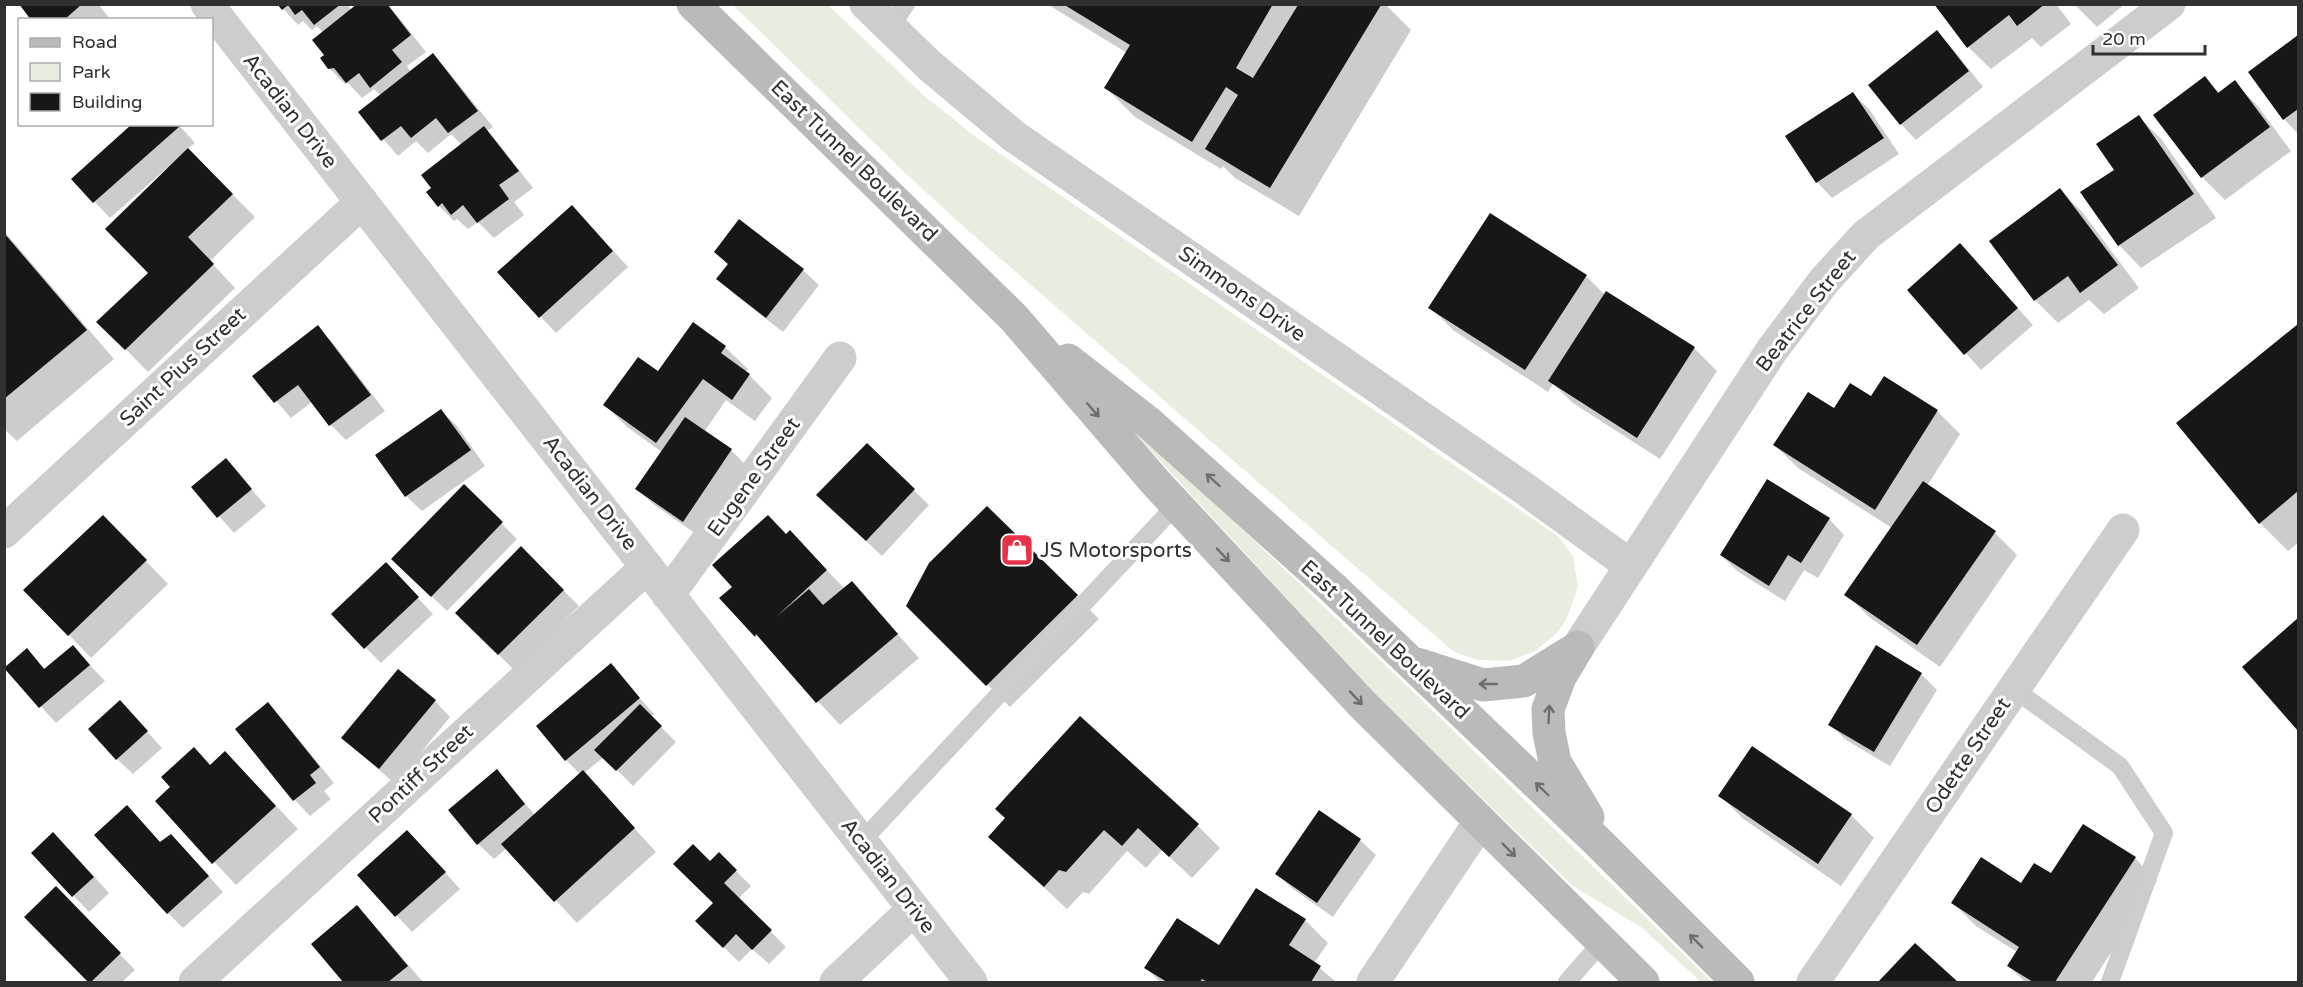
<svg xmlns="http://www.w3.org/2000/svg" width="2303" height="987" viewBox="0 0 2303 987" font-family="'Varela Round',sans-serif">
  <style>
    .green { fill: #e7eddf }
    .shadow { fill: #0003 }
    .building { fill: #171717 }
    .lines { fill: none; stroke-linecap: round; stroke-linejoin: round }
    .service { stroke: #cdcdcd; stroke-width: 18 }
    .minor { stroke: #cdcdcd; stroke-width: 33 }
    .secondary { stroke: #bababa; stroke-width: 33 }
    .oneway { stroke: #6e6e6e }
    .labels { text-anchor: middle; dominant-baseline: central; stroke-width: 6; stroke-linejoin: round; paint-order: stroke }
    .street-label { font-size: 21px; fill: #303030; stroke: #fff }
    .poi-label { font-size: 21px; fill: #303030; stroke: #fff; text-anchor: start }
  </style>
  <rect width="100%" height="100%" fill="#fff"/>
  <path class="green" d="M733,5H828L922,94L977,138L1559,537L1573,556L1578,587L1567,618L1557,633L1535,651L1509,661L1478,660L1454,652L964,227L901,169Z
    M1129,427L1136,428L1406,685L1712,982H1701L1641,927L1573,886L1383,703Z"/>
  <path class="shadow" d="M21,4H98L111,20H33Z
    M279,4H347L352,11L359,4H388L426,52L407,66L411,72L433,55L448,71L493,127L487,131L499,144L533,188L514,202L524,215L494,238L478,222L468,229L457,219L454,221L439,206L462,145L451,134L428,153L416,141L398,156L360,112L381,96L374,89L362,98L348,83L345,84L329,68L323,33L317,26L312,30L303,21L298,25Z
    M1047,4H1385L1411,30L1299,216L1235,178L1223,166L1221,169L1135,117L1106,88L1127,53Z
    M1936,4H2056L2071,24L2041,47L2032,38L1991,69L1968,47Z
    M2074,4H2125L2097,27Z
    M1937,32L1952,48L1983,87L1916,140L1901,124Z
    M2298,37V134L2284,119L2250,72Z
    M2205,78L2220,93L2234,82L2257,105L2291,151L2225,200L2202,177L2155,115Z
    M1853,94L1869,109L1899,154L1832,198L1817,182Z
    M2139,117L2162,140L2216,218L2141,268L2119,245Z
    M178,124L195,143L187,149L255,217L210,261L235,288L148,372L99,322L150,273L168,170L167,168L110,218L73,179Z
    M2060,190L2083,213L2139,288L2104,314L2089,300L2058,323L2035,300Z
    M587,222L628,267L556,333L499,272Z
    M4,231L114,359L17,441L4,429Z
    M1960,245L2033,325L1981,370L1909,290Z
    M716,252L803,270L819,285L783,332L734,294L718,279L729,265Z
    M1586,276L1605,295L1694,348L1717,371L1660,459L1573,403L1553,384L1548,392L1453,330L1430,307Z
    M2298,326V543L2288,551L2260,523L2178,424Z
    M317,327L333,343L385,411L346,440L331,425L313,401L291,418L255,376Z
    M725,347L748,369L746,372L772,398L755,421L726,400L704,432L731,450L747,466L699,536L653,504L637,489L662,452L627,427L605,405L658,373Z
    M1872,398L1937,411L1960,434L1927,486L1995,533L2017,555L1940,667L1869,617L1846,594L1892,528L1798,468L1775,445Z
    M441,411L457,426L485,466L422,511L406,496Z
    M867,445L929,505L882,556L834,511Z
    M226,460L266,506L234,533L193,487Z
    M464,486L517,539L447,611L409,575Z
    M987,508L1099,619L1010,707L908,605Z
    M1829,519L1844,535L1818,578L1804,570L1785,601L1737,571L1721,555Z
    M790,532L845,589L852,583L919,658L840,725L722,598Z
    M125,539L168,584L91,658L69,635Z
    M521,548L579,606L514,670L457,613Z
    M401,580L433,614L381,663L365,647Z
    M2298,620V729L2244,667Z
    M73,647L105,681L56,723L6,668L27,650L46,670Z
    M1877,647L1921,674L1937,690L1890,766L1846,740L1830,724Z
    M610,665L654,714L651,717L676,742L633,786L604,757L584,773L656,852L577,923L507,848L494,859L478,844L497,771L535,815L581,775L566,760Z
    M435,701L450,717L395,784L343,738Z
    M267,704L283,720L334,783L324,791L331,799L310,816L295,800L237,729Z
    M135,718L162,748L133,774L117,759Z
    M1752,748L1851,815L1874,838L1841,886L1742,818L1720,795Z
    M211,766L248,776L298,829L236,885L157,801Z
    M1006,819L1197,825L1220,848L1192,878L1162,850L1146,868L1127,851L1089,894L1083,892L1067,909L990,837Z
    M1360,840L1376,855L1333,917L1293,889L1277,874Z
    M161,844L186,851L223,892L183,928L168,913Z
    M423,848L460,889L412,932L359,875Z
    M69,849L109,893L89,912L33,853Z
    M719,854L751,886L738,899L786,947L769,964L752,949L739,962L697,921L715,904L710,863Z
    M2135,858L2157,881L2092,982H2025L2009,966L2017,952L1976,926L1953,903L2052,875Z
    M56,888L135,970L122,982H90L26,917Z
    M357,907L372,923L423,982H345L313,944Z
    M1305,920L1328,943L1314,963L1336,982H1160L1146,968Z
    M1915,945L1955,982H1880Z"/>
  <path class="building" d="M19,4H82L64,20H31Z
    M277,4H341L314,25L302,10L295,15L288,5L282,10Z
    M357,4H387L411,35L392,50L402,62L370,88L359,73L346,83L334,68L328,69L320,58L324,55L312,40Z
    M1063,4H1273L1236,68L1253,78L1298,5H1381L1270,188L1205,149L1238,95L1226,87L1192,142L1104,88L1130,45Z
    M1934,4H2045L2017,26L2009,15L1967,48Z
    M1937,30L1969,71L1900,125L1868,85Z
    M2298,35V109L2283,120L2248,72Z
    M433,53L478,111L448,133L436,118L411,138L401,126L381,141L358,112Z
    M2205,76L2218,93L2235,80L2270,127L2201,178L2153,115Z
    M1853,92L1884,138L1816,183L1785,136Z
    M2139,115L2194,194L2118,246L2080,192L2114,170L2096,144Z
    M132,124H178L180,126L93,203L71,179Z
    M484,126L519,171L499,185L509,199L477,223L463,205L451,215L442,203L438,207L426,192L431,188L421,175Z
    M188,148L233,194L188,237L214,264L125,350L96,322L148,273L105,229Z
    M2060,188L2118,265L2080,293L2068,276L2034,301L1989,241Z
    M572,205L613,251L539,318L497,272Z
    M1490,213L1587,275L1525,370L1428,308Z
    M739,219L804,269L766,318L716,279L728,264L714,252Z
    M4,233L87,330L4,399Z
    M1960,243L2018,308L1964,355L1907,290Z
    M1606,291L1695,347L1637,438L1548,381Z
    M693,322L726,346L721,353L750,374L732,400L703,379L656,443L603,405L638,357L658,371Z
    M2298,324V491L2259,524L2176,423Z
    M318,325L371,395L329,426L298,385L274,403L252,376Z
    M1884,376L1938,410L1875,510L1773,445L1808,392L1834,408L1850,383L1871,396Z
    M441,409L471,450L405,497L375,455Z
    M685,417L732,449L683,522L635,489Z
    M867,443L915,489L866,541L816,495Z
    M226,458L252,489L217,518L191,487Z
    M1767,479L1830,518L1801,563L1788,555L1769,586L1720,555Z
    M1923,481L1996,531L1917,645L1844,595Z
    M464,484L503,522L431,597L391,559Z
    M987,506L1078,595L986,686L906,606L929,563Z
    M103,515L147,560L68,636L23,590Z
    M768,515L786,534L790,530L827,570L776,617L809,589L823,605L852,581L898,634L816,703L756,634L755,637L719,598L732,587L712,565Z
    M521,546L564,590L498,655L455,613Z
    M386,562L419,597L364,649L331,614Z
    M2298,618V731L2242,667Z
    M73,645L90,665L39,708L4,668L27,648L44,669Z
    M1876,645L1922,673L1874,752L1828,725Z
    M611,663L640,698L565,761L536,726Z
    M398,669L436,700L379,769L341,738Z
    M120,700L148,731L116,760L88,729Z
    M268,702L320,767L310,775L316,783L293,801L235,729Z
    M640,704L662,726L616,771L594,750Z
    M1080,716L1199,824L1169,857L1138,828L1122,846L1104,830L1066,872L1059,870L1044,887L988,837L1005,818L995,809Z
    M1752,746L1852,814L1818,864L1718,796Z
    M194,747L210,765L225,751L276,806L212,864L155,801L170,787L161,777Z
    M497,769L525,804L477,845L448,810Z
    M583,770L635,828L554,902L501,844Z
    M127,805L160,842L171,834L209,876L167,914L94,835Z
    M1319,810L1361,839L1317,903L1275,874Z
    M2083,824L2136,857L2055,982H2033L2007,966L2019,947L1951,903L1981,857L2021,883L2034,863L2051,873Z
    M407,830L446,872L395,917L357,875Z
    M53,832L94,877L72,897L31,853Z
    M693,844L710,861L719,852L737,870L724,883L772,930L752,950L736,934L723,948L695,921L713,903L673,864Z
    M56,886L121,953L91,982H88L24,917Z
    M1256,888L1306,919L1289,945L1321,966L1311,982H1207L1202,979L1200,982H1167L1144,968L1177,918L1219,945Z
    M357,905L408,966L388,982H343L311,944Z
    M1915,943L1958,982H1878Z"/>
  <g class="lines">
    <path class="service" d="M890,28L906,4
      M2014,689L2120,766L2164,833L2110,982
      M861,842L1176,505
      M1567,982L1602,942"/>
    <path class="minor" d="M207,4L971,982
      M866,4L930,66L1015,137L1525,489L1631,566
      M4,532L362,202
      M668,595L840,358
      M1578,647L1772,350L1824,281L1866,235L2169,4
      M195,982L647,567
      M836,982L914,909
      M1373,982L1480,822
      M1813,982L2123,530"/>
    <path class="secondary" d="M693,4L1014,318L1156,483L1363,705L1643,982
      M1068,360L1149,423L1333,588L1600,844L1738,982
      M1578,647L1560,677L1548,709L1549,733L1555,762L1588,817
      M1417,664L1483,685L1524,681L1574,650"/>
  </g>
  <defs><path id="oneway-shaft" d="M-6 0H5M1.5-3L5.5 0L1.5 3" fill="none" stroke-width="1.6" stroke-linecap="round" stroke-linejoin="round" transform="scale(1.5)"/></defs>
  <g class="oneway">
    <use href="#oneway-shaft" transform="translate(1093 410) rotate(49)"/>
    <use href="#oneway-shaft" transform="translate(1213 480) rotate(-138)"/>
    <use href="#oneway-shaft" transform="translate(1223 555) rotate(47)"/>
    <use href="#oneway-shaft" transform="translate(1488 684) rotate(-180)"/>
    <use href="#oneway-shaft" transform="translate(1356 698) rotate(47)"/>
    <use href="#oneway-shaft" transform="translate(1549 714) rotate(-87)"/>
    <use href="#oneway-shaft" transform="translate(1542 789) rotate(-136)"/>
    <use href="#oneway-shaft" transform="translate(1509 850) rotate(45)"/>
    <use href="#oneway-shaft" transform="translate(1696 941) rotate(-135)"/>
  </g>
  <defs>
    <g id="shop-square" transform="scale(1.725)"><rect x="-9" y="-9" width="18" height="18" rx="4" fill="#e73348" stroke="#fff"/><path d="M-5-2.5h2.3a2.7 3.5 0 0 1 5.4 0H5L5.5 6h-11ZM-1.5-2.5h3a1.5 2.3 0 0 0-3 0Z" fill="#fff"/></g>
  </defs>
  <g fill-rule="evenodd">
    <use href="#shop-square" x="1017" y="550"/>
  </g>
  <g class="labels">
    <g class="street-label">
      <text transform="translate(290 111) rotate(52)">Acadian Drive</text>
      <text transform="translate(854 161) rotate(44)">East Tunnel Boulevard</text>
      <text transform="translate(1242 294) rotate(35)">Simmons Drive</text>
      <text transform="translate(1806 311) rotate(-52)">Beatrice Street</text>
      <text transform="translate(183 367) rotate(-43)">Saint Pius Street</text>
      <text transform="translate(754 477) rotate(-54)">Eugene Street</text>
      <text transform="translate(590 493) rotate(52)">Acadian Drive</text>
      <text transform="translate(1385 640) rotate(43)">East Tunnel Boulevard</text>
      <text transform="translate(1968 756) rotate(-56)">Odette Street</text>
      <text transform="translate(421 774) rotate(-43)">Pontiff Street</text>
      <text transform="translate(888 876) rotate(52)">Acadian Drive</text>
    </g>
    <g class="poi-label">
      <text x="1040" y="550">JS Motorsports</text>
    </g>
  </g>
  <rect width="2303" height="987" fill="none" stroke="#303030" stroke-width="12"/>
  <rect x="18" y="18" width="195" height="108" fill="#ffffff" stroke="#acacac" stroke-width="1.5"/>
  <rect x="30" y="38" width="30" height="9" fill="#bababa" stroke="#acacac" stroke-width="1.5"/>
  <text x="72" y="48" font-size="18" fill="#303030">Road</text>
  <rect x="30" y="63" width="30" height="18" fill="#e7eddf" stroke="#acacac" stroke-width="1.5"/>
  <text x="72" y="78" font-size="18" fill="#303030">Park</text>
  <rect x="30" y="93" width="30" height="18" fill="#171717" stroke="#acacac" stroke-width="1.5"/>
  <text x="72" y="108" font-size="18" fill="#303030">Building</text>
  <path d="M2093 45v9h112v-9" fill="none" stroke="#303030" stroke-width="3"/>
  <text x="2102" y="45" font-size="18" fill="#303030" stroke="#ffffff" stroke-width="4.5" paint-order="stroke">20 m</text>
</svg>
